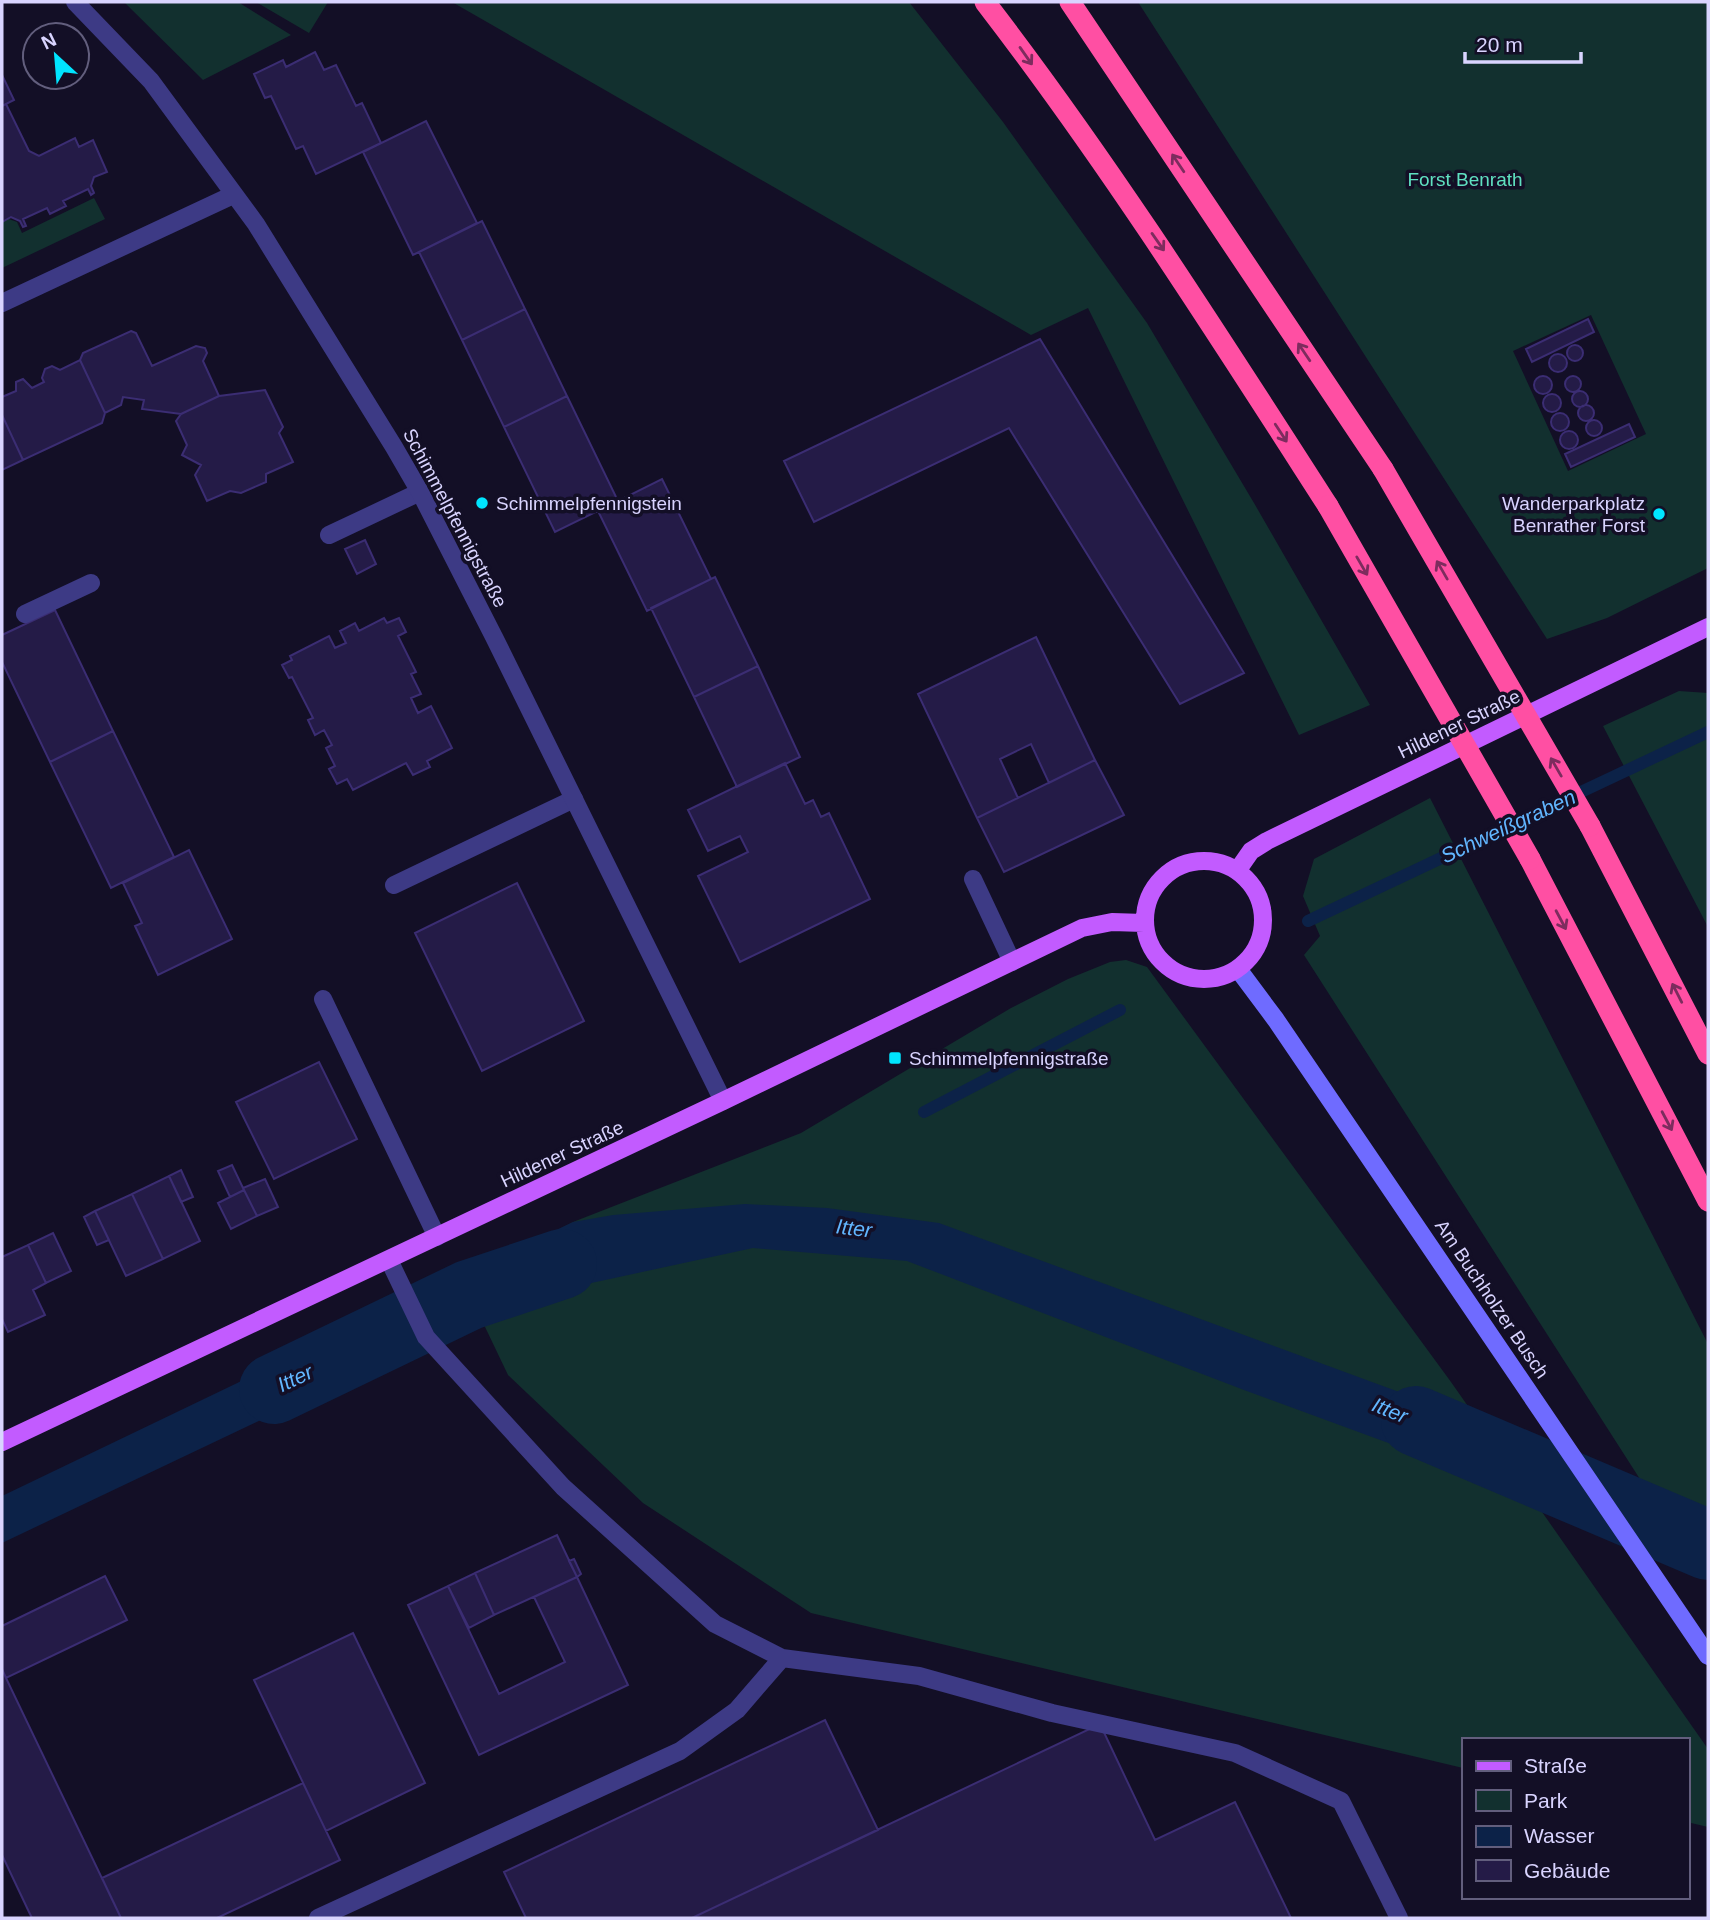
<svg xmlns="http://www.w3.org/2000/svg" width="1710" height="1920" viewBox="0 0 1710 1920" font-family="Helvetica,sans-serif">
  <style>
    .green { fill: #12302f; fill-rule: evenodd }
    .water { fill: #0c2248 }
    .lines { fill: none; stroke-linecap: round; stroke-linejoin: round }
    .stream { stroke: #0c2248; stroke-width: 12 }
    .river { stroke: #0c2248; stroke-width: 70 }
    .building { fill: #241b47; stroke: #3b2d73; stroke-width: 2 }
    .lane { stroke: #3d3a85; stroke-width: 18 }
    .street { stroke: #3d3a85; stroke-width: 18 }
    .secondary { stroke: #6f6bff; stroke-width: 18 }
    .primary { stroke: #c25bff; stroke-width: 18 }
    .highway { stroke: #ff4fa3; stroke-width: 21 }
    .highway-bridge { stroke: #ff4fa3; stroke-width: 21 }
    .oneway { stroke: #7d2c5e }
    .poi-dot { fill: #00e5ff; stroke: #130f26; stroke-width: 2.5 }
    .labels { text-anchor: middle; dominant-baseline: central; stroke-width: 7; stroke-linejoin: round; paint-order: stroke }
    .park-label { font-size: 19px; fill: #5fe0c0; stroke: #130f26 }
    .poi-label { font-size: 19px; fill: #d9d4ff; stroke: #130f26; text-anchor: start }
    .street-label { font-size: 19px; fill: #d9d4ff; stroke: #130f26 }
    .water-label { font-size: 21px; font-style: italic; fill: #62b6ff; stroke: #130f26 }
  </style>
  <rect width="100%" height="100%" fill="#130f26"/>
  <path class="green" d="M126,2H238L291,35L203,80L125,3Z
    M256,2H328L309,33Z
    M452,2H909L1003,122L1147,323L1254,503L1370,705L1299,735L1088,308L1031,335Z
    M1138,2H1708V568L1607,618L1547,639ZM1591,315L1646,434L1568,471L1513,351Z
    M94,198L105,219L2,268V220L6,218L17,222L22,233Z
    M1679,691L1708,693V927L1603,726Z
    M1430,798L1708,1344V1531L1663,1515L1304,955L1320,936L1303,896L1314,859Z
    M1126,960L1147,967L1451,1382L1708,1749V1827L1687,1822V1740H1463V1768L811,1613L643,1503L508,1375L476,1308L477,1271L573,1222L801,1133L1011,1008L1068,979L1110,962Z"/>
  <path class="water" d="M745,1204L827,1208L939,1223L1478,1421L1530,1495L1244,1390L907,1261L753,1248L476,1308L460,1276L573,1222L613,1215Z
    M350,1329L370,1368L2,1543V1496Z
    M1663,1515L1708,1531V1569L1693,1564Z"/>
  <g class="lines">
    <path class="stream" d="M1308,921L1708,732
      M924,1112L1120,1010"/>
    <path class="river" d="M274,1389L469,1295L562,1264
      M1416,1421L1708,1545"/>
  </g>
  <path class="building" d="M315,52L324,70L336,65L356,106L362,103L381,143L316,174L303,146L296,149L271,96L265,98L254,74L283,60L286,67Z
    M2,75L14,100L2,106Z
    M6,104L29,151L39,156L75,138L79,147L93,140L107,172L94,177L91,186L94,193L91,195L88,189L63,201L66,206L50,214L47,208L23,219L26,226L23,227L20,221L11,217L2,222V106Z
    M426,121L477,223L413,255L363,152Z
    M482,221L525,309L462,340L419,252Z
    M525,309L567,396L504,427L462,340Z
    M1588,319L1594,332L1532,362L1526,349Z
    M131,331L136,333L152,366L196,346L205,348L207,353L203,361L219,396L181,414L142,409L144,400L123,397L121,405L105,413L80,360L83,353Z
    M1040,339L1244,673L1180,704L1009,428L814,522L784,461Z
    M1567 353a8 8 0 1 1 16 0a8 8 0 1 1-16 0Z
    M1549 363a9 9 0 1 1 18 0a9 9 0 1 1-18 0Z
    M80,360L105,413L102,423L23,460L2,415V397L16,391V382L23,379L32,388L44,382L42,378L45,369L52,366L60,370Z
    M1534 385a9 9 0 1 1 18 0a9 9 0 1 1-18 0Z
    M1565 384a8 8 0 1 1 16 0a8 8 0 1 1-16 0Z
    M265,390L283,427L279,433L293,462L266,474V482L241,493L230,491L207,501L195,475L201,465L182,455L187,445L176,421L181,414L219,396Z
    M1572 399a8 8 0 1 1 16 0a8 8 0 1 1-16 0Z
    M1543 403a9 9 0 1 1 18 0a9 9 0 1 1-18 0Z
    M567,396L618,501L555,532L504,427Z
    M1578 413a8 8 0 1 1 16 0a8 8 0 1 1-16 0Z
    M1551 422a9 9 0 1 1 18 0a9 9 0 1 1-18 0Z
    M2,415L23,460L2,470Z
    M1586 428a8 8 0 1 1 16 0a8 8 0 1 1-16 0Z
    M1629,424L1635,437L1571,467L1565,454Z
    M1560 440a9 9 0 1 1 18 0a9 9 0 1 1-18 0Z
    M662,479L711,579L647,611L598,511Z
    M365,540L376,564L357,574L345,549Z
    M715,577L758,666L694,697L651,608Z
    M55,610L113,731L50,762L2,662V635Z
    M384,618L387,623L399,618L406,632L398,636L416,672L411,674L421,694L411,698L418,713L431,706L452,748L427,761L430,767L413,775L406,763L353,790L347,779L337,784L329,769L335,766L326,748L332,745L324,730L315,735L308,720L313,718L292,677L289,678L282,665L292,660L290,656L329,636L335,648L346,643L340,631L355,623L359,631Z
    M1036,637L1095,760L1049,783L1031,744L1000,759L1018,798L977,818L918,694Z
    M758,666L800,757L737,787L694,697Z
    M113,731L174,857L111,888L50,762Z
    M1095,760L1124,815L1004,872L977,818Z
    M785,763L805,804L813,800L821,817L829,813L870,899L740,962L698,876L748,852L740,836L708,851L688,810Z
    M189,850L232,939L158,975L135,926L142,923L123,883Z
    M517,883L584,1021L482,1071L415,933Z
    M319,1062L357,1139L274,1179L236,1102Z
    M232,1165L244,1190L230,1197L218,1171Z
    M181,1170L193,1197L181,1202L169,1176Z
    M169,1176L200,1241L163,1259L132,1194Z
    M265,1179L278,1207L257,1216L243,1188Z
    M244,1190L257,1216L231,1229L218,1203Z
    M132,1194L163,1259L126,1276L95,1211Z
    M95,1211L109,1240L97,1245L84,1217Z
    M53,1233L71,1271L46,1283L28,1245Z
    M28,1245L46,1283L33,1290L45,1315L8,1332L2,1319V1257Z
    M557,1535L577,1577L494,1615L475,1573Z
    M574,1559L581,1574L577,1577L569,1561Z
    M475,1573L494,1615L469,1628L448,1586Z
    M105,1576L127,1620L6,1678L2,1669V1626Z
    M577,1577L628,1685L479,1755L408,1605L448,1586L499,1694L565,1662L534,1597Z
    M353,1633L425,1783L326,1831L254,1680Z
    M2,1669L6,1678L121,1918H32L29,1912L2,1855Z
    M825,1720L878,1830L692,1918H526L504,1872Z
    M1100,1724L1155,1840L1235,1802L1291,1918H692Z
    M303,1783L340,1860L217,1918H121L102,1878Z"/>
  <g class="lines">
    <path class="lane" d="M329,535L420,492
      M25,614L91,583
      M973,879L1012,962
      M394,885L574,799
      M323,999L437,1237
      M389,1260L426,1337L563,1487L715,1624L782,1658L919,1676L1052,1713L1235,1753L1341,1801L1399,1918
      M318,1918L680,1751L737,1710L782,1658"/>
    <path class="street" d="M75,2L151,81L256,224L394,447L420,492L494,637L723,1101
      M2,303L233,195"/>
    <path class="secondary" d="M1238,969L1276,1020L1708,1656"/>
    <path class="primary" d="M1145 920a59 59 0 1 1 118 0a59 59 0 1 1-118 0Z
      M1237,871L1251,851L1267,841L1708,627
      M2,1442L723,1101L1082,928L1112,922L1144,923"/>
    <path class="highway" d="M985,2C1109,163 1218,335 1328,506
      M1070,2L1383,469
      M1590,826L1708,1054
      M1530,859L1708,1201"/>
    <path class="highway-bridge" d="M1383,469L1590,826
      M1328,506L1530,859"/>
  </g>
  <defs><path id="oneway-shaft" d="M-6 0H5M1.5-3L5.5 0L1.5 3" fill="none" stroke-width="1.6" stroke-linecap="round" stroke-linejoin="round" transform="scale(1.75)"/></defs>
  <g class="oneway">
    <use href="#oneway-shaft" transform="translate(1026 56) rotate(55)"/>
    <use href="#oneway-shaft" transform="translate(1178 163) rotate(-124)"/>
    <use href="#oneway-shaft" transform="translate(1158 242) rotate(55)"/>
    <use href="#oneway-shaft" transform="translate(1304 352) rotate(-124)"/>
    <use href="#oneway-shaft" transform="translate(1281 433) rotate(57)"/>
    <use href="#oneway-shaft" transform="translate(1362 566) rotate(60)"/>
    <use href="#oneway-shaft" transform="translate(1442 570) rotate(-120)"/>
    <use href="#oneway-shaft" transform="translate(1556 767) rotate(-120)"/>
    <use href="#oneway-shaft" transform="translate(1561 920) rotate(62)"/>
    <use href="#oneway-shaft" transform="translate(1677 993) rotate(-117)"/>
    <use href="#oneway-shaft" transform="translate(1667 1121) rotate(62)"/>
  </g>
  <g class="poi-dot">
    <circle cx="482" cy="503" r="7"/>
    <circle cx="1659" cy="514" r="7"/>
    <rect x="888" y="1051" width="14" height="14" rx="3.5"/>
  </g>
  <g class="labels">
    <g class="park-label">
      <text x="1465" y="179">Forst Benrath</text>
    </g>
    <g class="poi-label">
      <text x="496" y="503">Schimmelpfennigstein</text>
      <text x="1645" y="503" text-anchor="end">Wanderparkplatz<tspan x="1645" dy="22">Benrather Forst</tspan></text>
      <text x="909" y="1058">Schimmelpfennigstraße</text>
    </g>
    <g class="street-label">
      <text transform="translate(455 518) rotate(62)">Schimmelpfennigstraße</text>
      <text transform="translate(1459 724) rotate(-26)">Hildener Straße</text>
      <text transform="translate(562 1154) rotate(-25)">Hildener Straße</text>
      <text transform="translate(1492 1299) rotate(56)">Am Buchholzer Busch</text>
    </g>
    <g class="water-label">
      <text transform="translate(1508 826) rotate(-25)">Schweißgraben</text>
      <text transform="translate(854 1228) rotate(7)">Itter</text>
      <text transform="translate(295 1378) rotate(-25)">Itter</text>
      <text transform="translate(1390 1410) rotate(22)">Itter</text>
    </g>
  </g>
  <rect width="1710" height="1920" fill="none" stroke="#d9d4ff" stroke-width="7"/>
  <rect x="1462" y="1738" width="228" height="161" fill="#130f26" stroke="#625e7d" stroke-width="2"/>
  <rect x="1476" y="1761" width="35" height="10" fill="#c25bff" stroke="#625e7d" stroke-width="2"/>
  <text x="1524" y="1773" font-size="21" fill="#d9d4ff">Straße</text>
  <rect x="1476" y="1790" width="35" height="21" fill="#12302f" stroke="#625e7d" stroke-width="2"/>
  <text x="1524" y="1808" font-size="21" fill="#d9d4ff">Park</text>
  <rect x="1476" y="1826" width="35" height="21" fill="#0c2248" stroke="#625e7d" stroke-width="2"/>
  <text x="1524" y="1843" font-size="21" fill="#d9d4ff">Wasser</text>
  <rect x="1476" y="1860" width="35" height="21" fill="#241b47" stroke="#625e7d" stroke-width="2"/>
  <text x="1524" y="1878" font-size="21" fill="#d9d4ff">Gebäude</text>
  <g transform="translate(56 56) rotate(334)"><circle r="33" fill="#130f26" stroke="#625e7d" stroke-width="2"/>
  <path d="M0-5L12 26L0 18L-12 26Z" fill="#00e5ff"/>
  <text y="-10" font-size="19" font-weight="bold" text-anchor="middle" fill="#d9d4ff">N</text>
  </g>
  <path d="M1465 52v10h116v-10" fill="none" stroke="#d9d4ff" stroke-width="3.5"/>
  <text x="1476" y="52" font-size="21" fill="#d9d4ff" stroke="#130f26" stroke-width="5" paint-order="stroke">20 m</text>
</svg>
